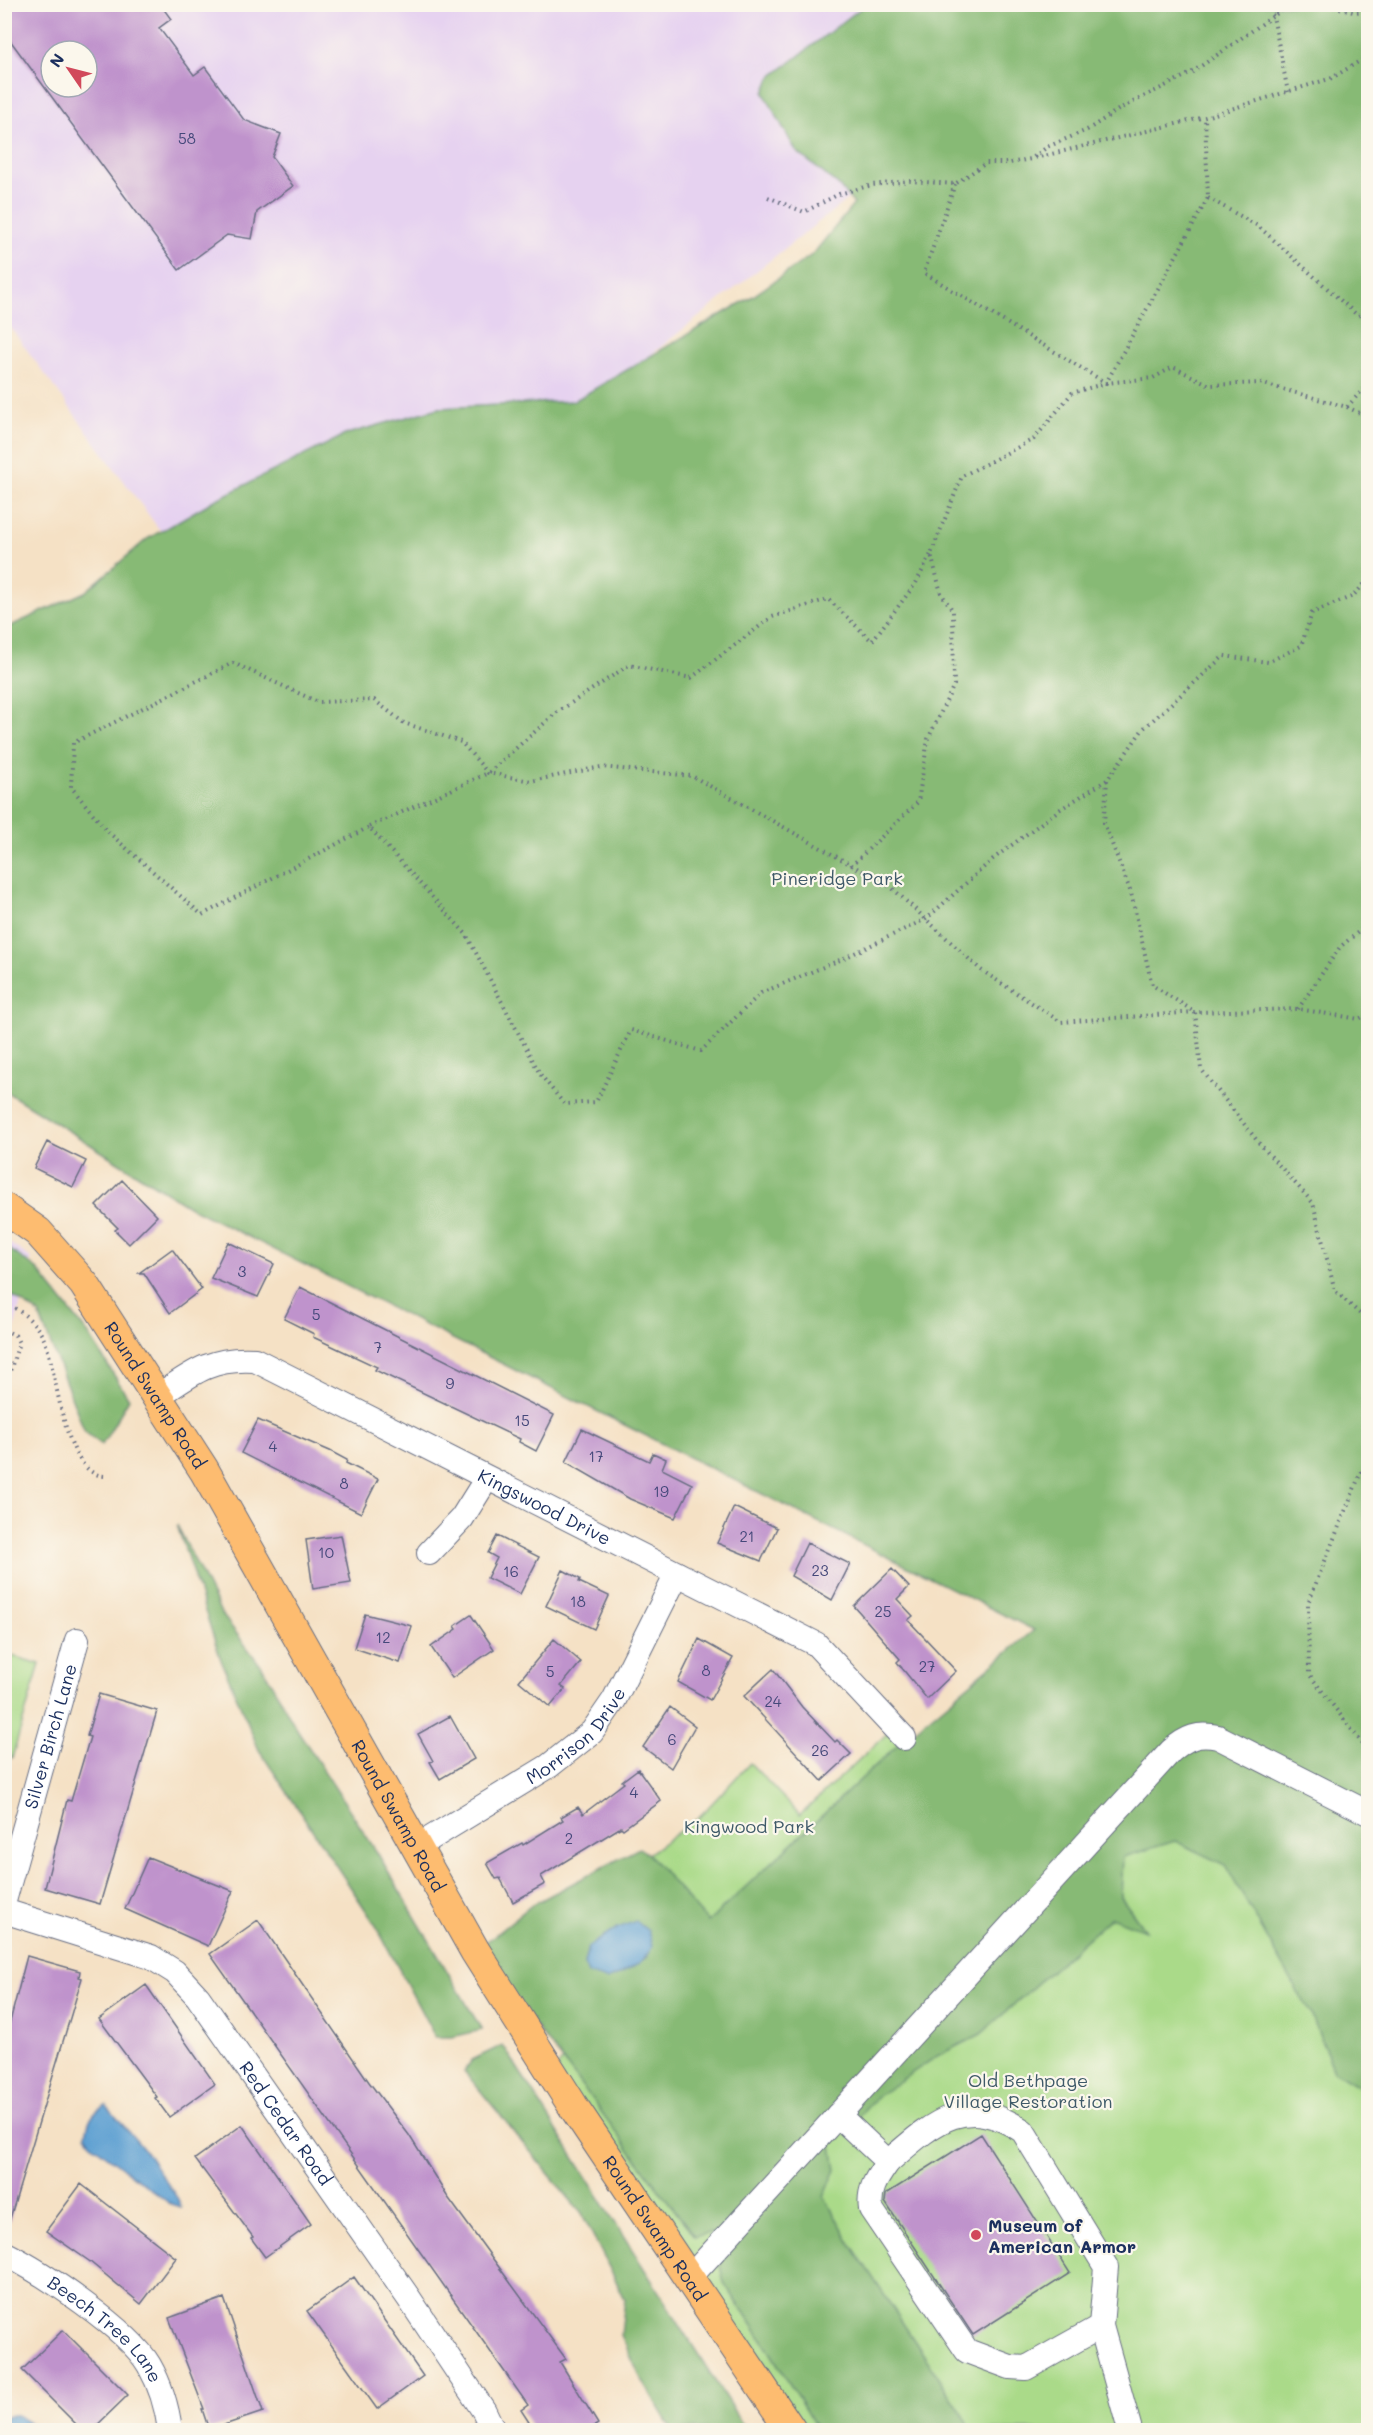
<svg xmlns="http://www.w3.org/2000/svg" width="1373" height="2435" viewBox="0 0 1373 2435" font-family="Mali,sans-serif">
  <style>
    .built { fill: #e6d2f0; fill-rule: evenodd }
    .green { fill: #aada89; stroke: #628474; stroke-width: 1.5 }
    .forest { fill: #87ba75; stroke: #51746a; stroke-width: 1.5; fill-rule: evenodd }
    .water { fill: #5fa0d2; stroke: #3d6898; stroke-width: 1.5 }
    .building { fill: #bf93cc; fill-rule: evenodd }
    .lines { fill: none; stroke-linecap: round; stroke-linejoin: round }
    .minor-casing { stroke: #676d82; stroke-width: 26 }
    .major-casing { stroke: #676d82; stroke-width: 32 }
    .path { stroke: #676d82; stroke-width: 4; stroke-dasharray: 1.5 4.5; stroke-linecap: butt }
    .minor { stroke: #fff; stroke-width: 24 }
    .major { stroke: #fdbc70; stroke-width: 30 }
    .poi-dot { fill: #d1495b; stroke: #fbf7ec; stroke-width: 2 }
    .labels { text-anchor: middle; dominant-baseline: central; stroke-width: 4.5; stroke-linejoin: round; paint-order: stroke }
    .number-label { font-size: 15px; fill: #44487a }
    .park-label { font-size: 18px; fill: #3f5a69; stroke: #fbf7ec }
    .street-label { font-size: 18px; fill: #1b2f5e; stroke: #fbf7ec }
    .poi-label { font-size: 18px; font-weight: bold; fill: #1b2f5e; stroke: #fbf7ec; text-anchor: start }
  </style>
  <rect width="100%" height="100%" fill="#fbf7ec"/>
  <filter id="ink" filterUnits="userSpaceOnUse"><feTurbulence type="fractalNoise" baseFrequency=".0167" numOctaves="2"/><feDisplacementMap in="SourceGraphic" scale="12" xChannelSelector="R" yChannelSelector="G"/><feConvolveMatrix kernelMatrix="1 2 1 2 8 2 1 2 1" color-interpolation-filters="sRGB"/></filter>
  <filter id="wash" filterUnits="userSpaceOnUse"><feTurbulence type="fractalNoise" baseFrequency=".008" numOctaves="4" result="noise"/><feDisplacementMap in="SourceGraphic" scale="24" xChannelSelector="R" yChannelSelector="G"/><feGaussianBlur stdDeviation="1.35" result="paint"/><feColorMatrix in="noise" values="0 0 0 0 0 0 0 0 0 0 0 0 0 0 0 0 0 1.4 0 .05"/><feComposite in="paint" operator="in"/></filter>
  <g filter="url(#wash)">
    <rect width="100%" height="100%" fill="#f5e1c5"/>
    <path class="built" d="M4,5H895L854,194L571,418L176,552L5,320ZM51,51H87V87H51Z
      M5,1240L31,1258L5,1369Z"/>
    <path class="green" d="M5,1654L40,1664L12,1758L5,1757Z
      M894,1727L904,1738L1368,1796V2430H803L555,2069L707,1923L648,1854L699,1817L750,1763L800,1815Z"/>
    <path class="forest" d="M865,5H1368V2092L1334,2071L1311,2014L1225,1865L1175,1841L1123,1857L1121,1897L1145,1930L1111,1917L981,2034L939,2055L879,2095L832,2145L836,2170L824,2196L854,2249L964,2416L971,2430H818L762,2339L724,2283L712,2233L694,2236L567,2066L475,1951L532,1905L639,1848L648,1854L708,1922L904,1739L1034,1630L193,1209L5,1091L4,629L85,592L147,539L213,501L347,434L439,408L574,401L753,296L813,254L854,204L838,185L796,151L764,93L770,78ZM618,1928L647,1957L630,1969L606,1980L584,1964L588,1947Z
      M5,1246L38,1270L89,1335L129,1399L102,1445L85,1432L39,1314L5,1291Z
      M177,1525L221,1613L264,1670L295,1726L378,1854L482,2030L452,2037H435L375,1924L259,1750L221,1660Z
      M503,2045L746,2430H672L639,2375L621,2335L625,2299L582,2214L464,2071L472,2060Z"/>
    <path class="water" d="M636,1921L648,1931L652,1947C643,1965 625,1972 606,1980L588,1974L584,1964L588,1947L618,1928Z
      M106,2105L146,2152L178,2199L181,2207L169,2203L93,2145L86,2135C88,2121 92,2111 106,2105Z
      M16,2415L35,2426L37,2430H5V2416Z"/>
    <g id="blocks">
      <path class="building" d="M4,4H160L171,19L159,28L194,75L205,67L244,120L281,134L272,157L293,186L257,212L252,239L227,235L179,270L4,32ZM51,51H87V87H51Z
        M47,1142L86,1161L73,1187L34,1168Z
        M122,1180L157,1216L129,1244L115,1230L118,1228L96,1206Z
        M228,1242L274,1264L258,1297L211,1278Z
        M172,1249L202,1289L170,1313L144,1273H139Z
        M300,1287L554,1415L536,1451L519,1442L520,1439L375,1370L377,1367L313,1337L314,1334L284,1319Z
        M258,1420L330,1451L347,1460L346,1463L378,1479L361,1513L241,1453Z
        M582,1429L649,1461L653,1453L666,1459L662,1469L692,1484L675,1518L630,1499L566,1462Z
        M734,1507L777,1528L761,1561L717,1543Z
        M341,1535L351,1583L313,1589L306,1540Z
        M497,1536L539,1557L520,1594L487,1578L497,1558L488,1553Z
        M807,1543L850,1564L832,1600L791,1576Z
        M892,1569L909,1587L897,1599L913,1616L908,1620L956,1671L927,1699L897,1662L900,1659L854,1606Z
        M563,1570L580,1579L579,1582L609,1596L594,1629L546,1606Z
        M365,1614L412,1626L400,1663L354,1648Z
        M471,1615L494,1649L452,1678L431,1647L457,1629L455,1626Z
        M554,1639L581,1662L561,1686L565,1689L550,1707L519,1681Z
        M699,1639L733,1658L710,1700L678,1682Z
        M773,1669L802,1707L835,1742L837,1740L851,1754L822,1781L744,1696Z
        M99,1694L157,1711L100,1904L45,1888L67,1800L71,1801L90,1737L87,1736Z
        M670,1707L695,1726L671,1768L643,1747Z
        M450,1716L474,1759L440,1779L430,1762L433,1761L418,1734Z
        M638,1769L661,1801L623,1829L621,1827L541,1876L545,1884L513,1902L500,1878L496,1879L487,1863L522,1843L523,1845L563,1820L561,1817L578,1807L583,1814L624,1783L622,1781Z
        M148,1857L233,1891L208,1946L125,1909Z
        M258,1920L369,2082L409,2135L447,2196L566,2359L560,2362L598,2424L588,2430H534L521,2410L528,2405L210,1954Z
        M27,1956L80,1971L79,1977L82,1978L9,2222H4V2045Z
        M146,1985L215,2084L169,2117L155,2098L157,2097L99,2019Z
        M242,2125L311,2224L265,2257L251,2238L253,2237L195,2159Z
        M981,2134L1070,2273L973,2335L885,2202L886,2194Z
        M81,2184L176,2258L141,2304L89,2261L46,2231Z
        M354,2277L423,2376L377,2409L307,2311Z
        M224,2298L263,2412L209,2430L202,2409H204L169,2318Z
        M63,2330L128,2395L92,2430H82L22,2370Z"/>
    </g>
  </g>
  <g filter="url(#ink)">
    <use href="#blocks" fill-opacity="0" stroke="#676d82" stroke-width="1.5"/>
    <g class="lines">
      <g class="minor-casing">
        <g id="minor">
          <path id="s1" d="M157,1397C192,1373 211,1357 255,1360L816,1644L904,1738"/>
          <path d="M429,1553L462,1518L487,1478"/>
          <path id="s2" d="M418,1846L549,1766L592,1732L614,1700L677,1574"/>
          <path id="s3" d="M4,1901L77,1640"/>
          <path id="s4" d="M4,1911L151,1957L175,1972L198,1997L408,2297L484,2411L493,2430"/>
          <path d="M838,2115L888,2162C933,2123 965,2092 1023,2131L1106,2267L1101,2326L1130,2430"/>
          <path d="M888,2162C877,2178 868,2189 871,2209L967,2351L1010,2367L1026,2368L1101,2326"/>
          <path id="s5" d="M4,2253C42,2272 128,2329 149,2365C161,2386 167,2407 170,2430"/>
          <path d="M690,2277L1171,1751C1187,1737 1198,1733 1218,1737L1368,1813"/>
        </g>
      </g>
      <g class="major-casing">
        <g id="major">
          <path id="s6" d="M4,1208L38,1232L84,1284L204,1470L475,1951L573,2106L791,2430"/>
        </g>
      </g>
      <path class="path" d="M1266,4L1273,16L1288,92
        M1322,4L1353,12L1368,11
        M1035,158L1205,117L1332,78L1368,56
        M955,184L924,273L1106,383L1208,198L1205,117
        M768,197L804,212L839,194L872,185L910,181L955,184L986,163H1010L1031,159L1047,147L1087,130L1121,108L1191,73L1282,10L1320,4
        M1208,198L1258,226L1358,316L1368,312
        M1347,407L1368,417
        M1368,580L1353,596L1312,613L1301,646L1268,662L1224,656L1143,729L1107,780L1059,810L993,859L926,919L840,960L761,993L701,1051L631,1030L596,1102L564,1104L540,1074L466,934L369,827L202,915L107,831L71,787L73,743L233,663L318,702L374,700L404,723L461,742L488,773L531,781L601,767L692,776L891,887L981,970L1061,1022L1195,1012L1298,1009L1359,1019L1368,1014
        M1107,780L1104,823L1131,893L1152,985L1195,1012L1201,1069L1259,1143L1313,1203L1335,1291L1368,1321
        M369,827L488,773L556,713L629,665L691,678L772,617L828,599L872,641L916,583L931,554
        M851,866L918,802L928,739L954,685L953,611L941,593L931,554L962,476L1034,439L1072,393L1106,383L1153,378L1173,367L1210,385L1260,383L1347,407L1368,384
        M1298,1009L1340,947L1368,924
        M4,1303C21,1310 34,1321 43,1337C58,1366 61,1475 105,1476
        M4,1330L15,1335L19,1343L4,1390
        M4,1344L6,1345
        M1368,1461L1359,1477L1308,1603L1309,1674L1368,1751"/>
      <use href="#minor" class="minor"/>
      <use href="#major" class="major"/>
    </g>
  </g>
  <circle class="poi-dot" cx="976" cy="2235" r="6"/>
  <g class="labels">
    <g class="number-label">
      <text x="187" y="138">58</text>
      <text x="242" y="1271">3</text>
      <text x="316" y="1314">5</text>
      <text x="378" y="1347">7</text>
      <text x="450" y="1383">9</text>
      <text x="522" y="1420">15</text>
      <text x="273" y="1446">4</text>
      <text x="596" y="1456">17</text>
      <text x="344" y="1483">8</text>
      <text x="661" y="1491">19</text>
      <text x="747" y="1536">21</text>
      <text x="326" y="1552">10</text>
      <text x="820" y="1570">23</text>
      <text x="511" y="1571">16</text>
      <text x="578" y="1601">18</text>
      <text x="883" y="1611">25</text>
      <text x="383" y="1637">12</text>
      <text x="927" y="1666">27</text>
      <text x="706" y="1670">8</text>
      <text x="550" y="1671">5</text>
      <text x="773" y="1701">24</text>
      <text x="672" y="1739">6</text>
      <text x="820" y="1750">26</text>
      <text x="634" y="1792">4</text>
      <text x="569" y="1838">2</text>
    </g>
    <g class="park-label">
      <text x="837" y="878">Pineridge Park</text>
      <text x="749" y="1826">Kingwood Park</text>
      <text x="1028" y="2080">Old Bethpage<tspan x="1028" dy="21">Village Restoration</tspan></text>
    </g>
    <g class="street-label">
      <text stroke="none"><textPath href="#s6" startOffset="243">Round Swamp Road</textPath></text>
      <text stroke="none"><textPath href="#s1" startOffset="432">Kingswood Drive</textPath></text>
      <text stroke="none"><textPath href="#s2" startOffset="194">Morrison Drive</textPath></text>
      <text stroke="none"><textPath href="#s3" startOffset="171">Silver Birch Lane</textPath></text>
      <text stroke="none"><textPath href="#s6" startOffset="729">Round Swamp Road</textPath></text>
      <text stroke="none"><textPath href="#s4" startOffset="370">Red Cedar Road</textPath></text>
      <text stroke="none"><textPath href="#s6" startOffset="1215">Round Swamp Road</textPath></text>
      <text stroke="none"><textPath href="#s5" startOffset="128">Beech Tree Lane</textPath></text>
    </g>
    <g class="poi-label">
      <text x="988" y="2225">Museum of<tspan x="988" dy="21">American Armor</tspan></text>
    </g>
  </g>
  <rect width="1373" height="2435" fill="none" stroke="#fbf7ec" stroke-width="24"/>
  <g transform="translate(69 69) rotate(305)"><circle r="28" fill="#fbf7ec" stroke="#a1a7b3" stroke-width="1.5"/>
  <path d="M0-4.5L10 22L0 15L-10 22Z" fill="#d1495b"/>
  <text y="-9" font-size="16" font-weight="bold" text-anchor="middle" fill="#1b2f5e">N</text>
  </g>
</svg>
